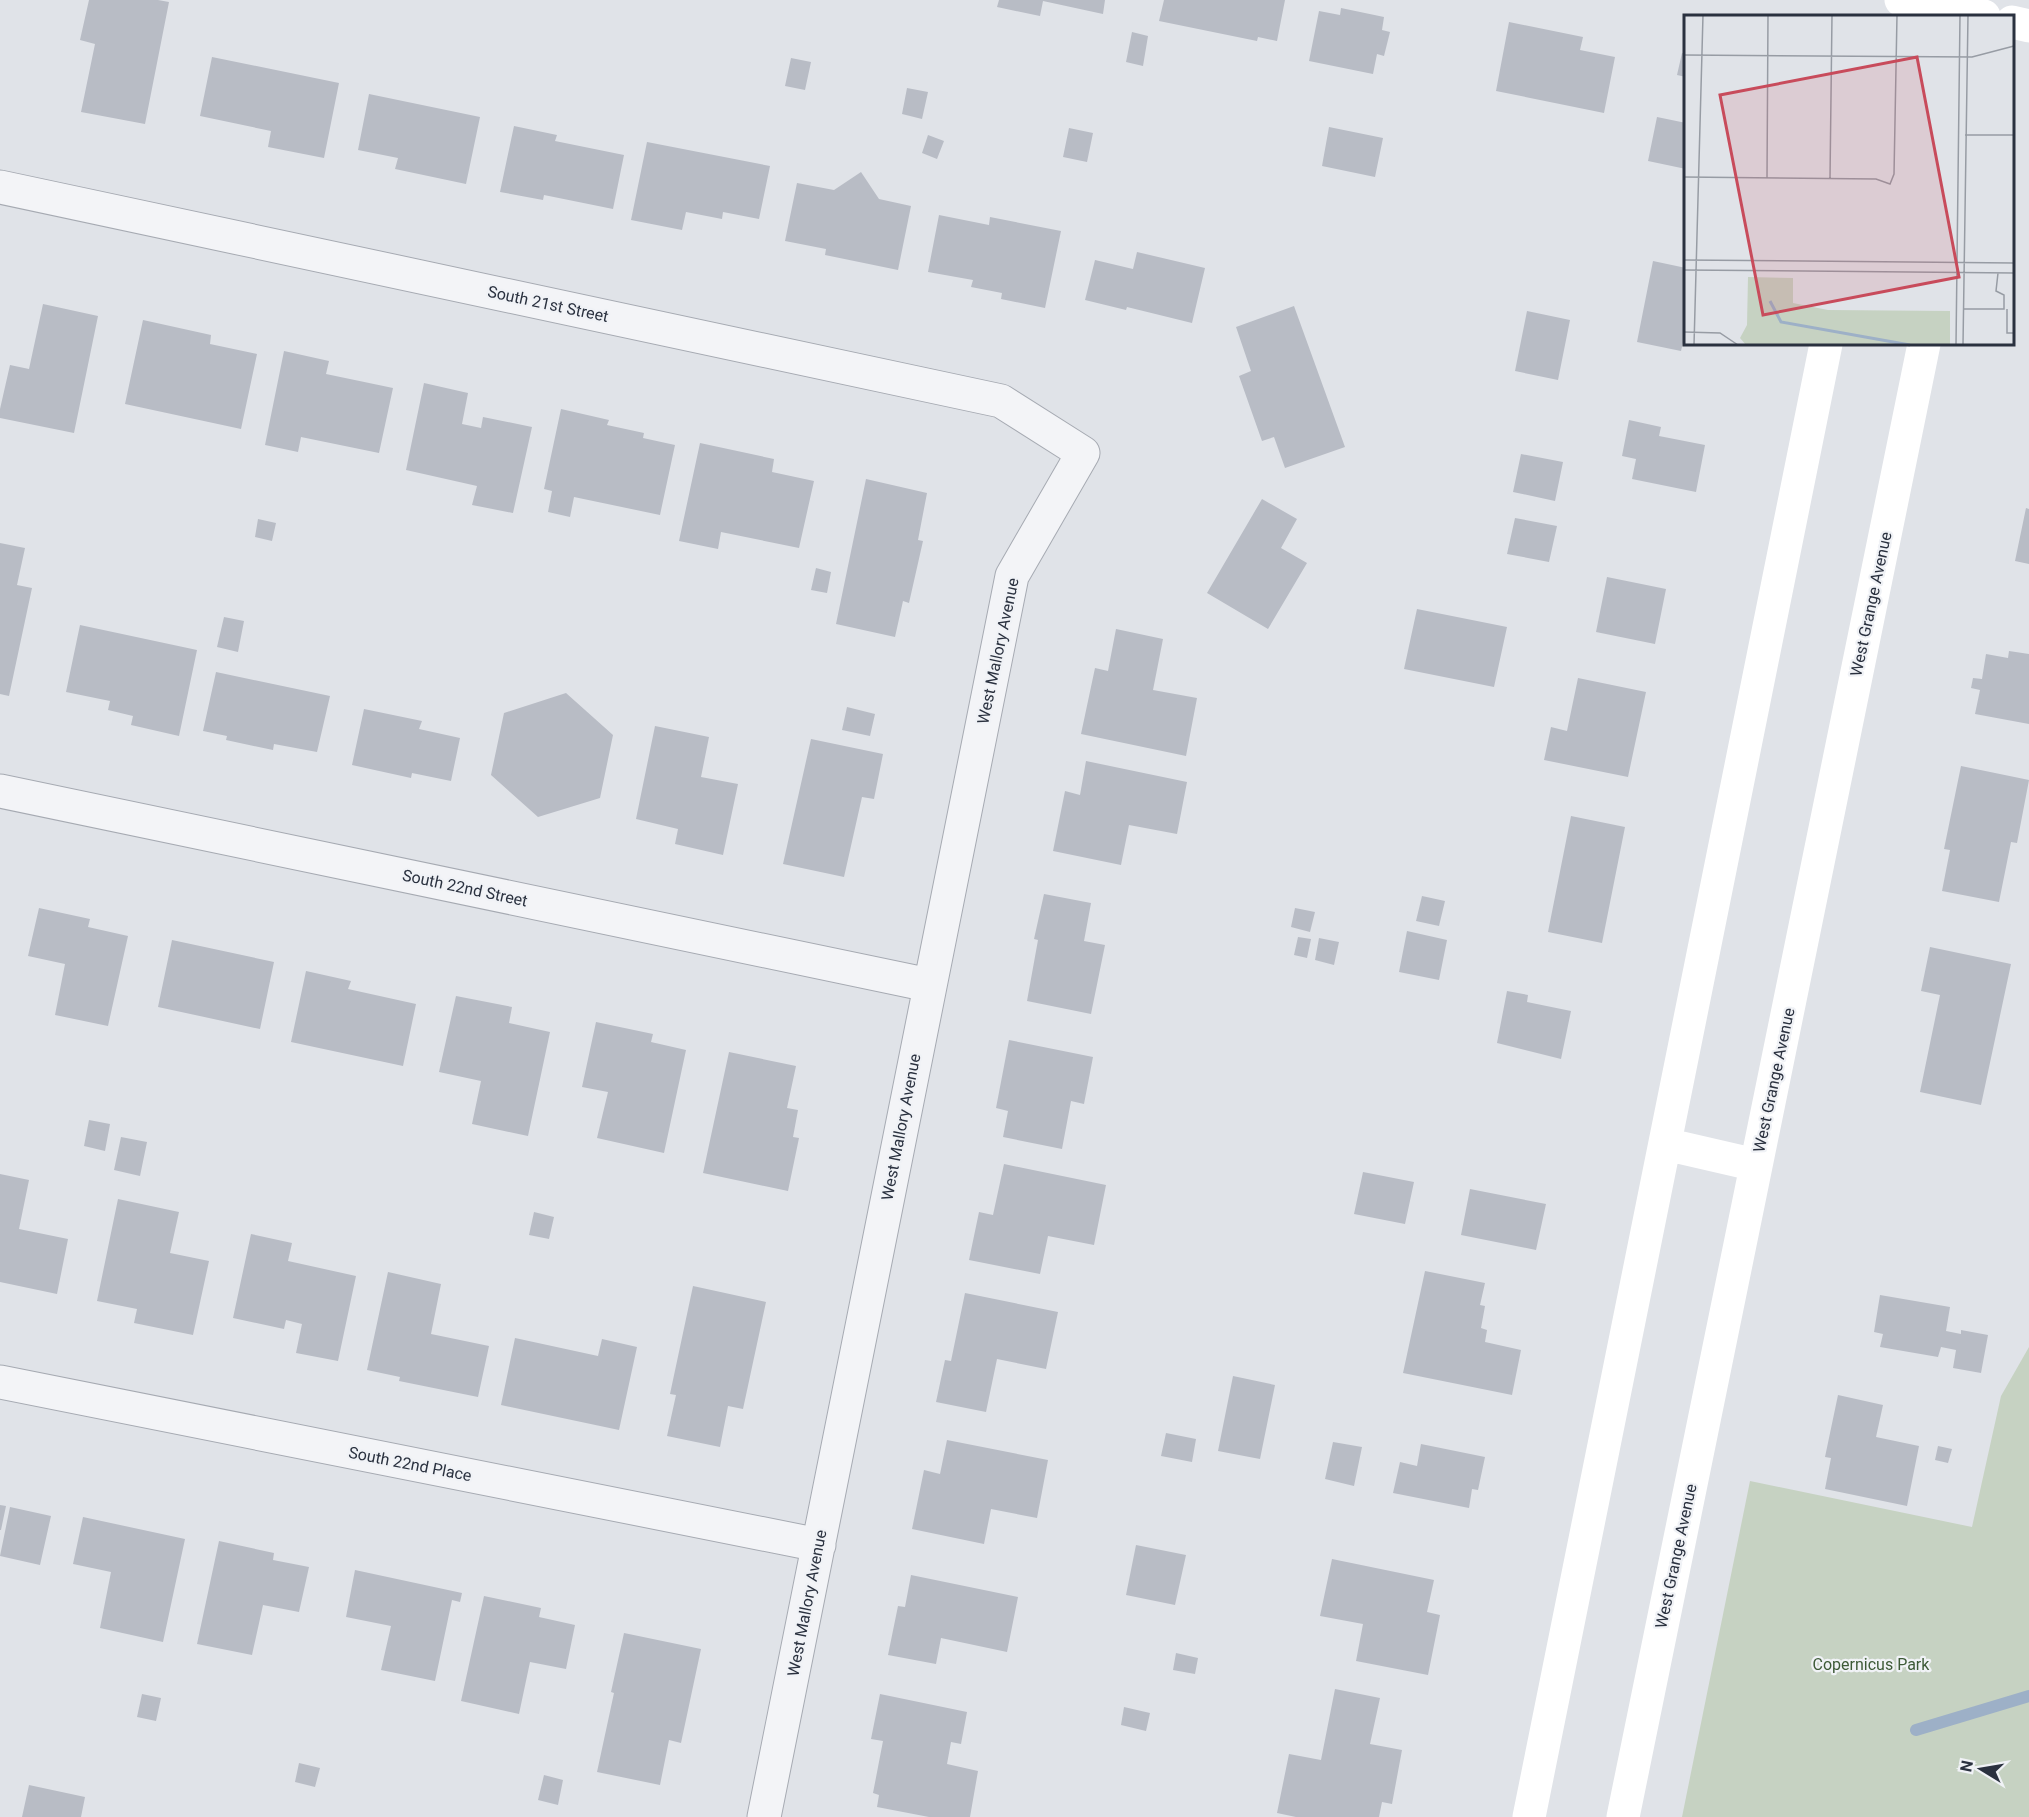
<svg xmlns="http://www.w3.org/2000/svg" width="2029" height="1817" viewBox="0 0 2029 1817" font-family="Roboto,sans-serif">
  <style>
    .green { fill: #c6d2c2 }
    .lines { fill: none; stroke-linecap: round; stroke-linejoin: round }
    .stream { stroke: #9db0c7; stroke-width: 12 }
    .building { fill: #b8bcc5 }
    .street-casing { stroke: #a6aab2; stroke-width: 35 }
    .street { stroke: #f3f4f7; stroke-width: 33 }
    .secondary { stroke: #fff; stroke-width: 33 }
    .labels { text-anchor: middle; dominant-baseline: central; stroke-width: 4.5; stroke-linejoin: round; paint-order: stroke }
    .street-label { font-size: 16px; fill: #2a313f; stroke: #f0f2f6 }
    .park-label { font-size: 16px; fill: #3d5a37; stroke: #f0f2f6 }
    .inset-river { fill: none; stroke: #9db0c7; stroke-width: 3 }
    .inset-road { fill: none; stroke: #979ca4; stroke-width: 1.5 }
    .view { fill: #c84b5b; fill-opacity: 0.15; stroke: #c84b5b; stroke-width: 3 }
    .inset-edge { fill: none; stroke: #2a313f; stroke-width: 3 }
  </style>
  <rect width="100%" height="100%" fill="#e0e3e8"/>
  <path class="green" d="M2029,1347V1817H1682L1750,1481L1972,1527L2001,1396Z"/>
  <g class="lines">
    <path class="stream" d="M1916,1730L2029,1696"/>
  </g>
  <path class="building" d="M89,0H158L169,2L145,124L81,112L95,44L80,40Z
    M999,0H1105L1103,14L1043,1L1040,16L997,7Z
    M1164,0H1285L1277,41L1258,37L1257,41L1159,21Z
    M1341,8L1384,17L1382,30L1390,32L1384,56L1377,54L1373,74L1309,61L1319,11L1340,15Z
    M1509,22L1583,37L1580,50L1615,57L1604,113L1496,91Z
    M1132,32L1148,36L1143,66L1126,62Z
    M1682,53L1686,54V77L1677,75Z
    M212,57L339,83L324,158L268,147L271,131L200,116Z
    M791,58L811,62L805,90L785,86Z
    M907,88L928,92L922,119L902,114Z
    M369,94L480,117L466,184L395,169L398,158L358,150Z
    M1657,117L1686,123V169L1648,161Z
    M514,126L557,135L555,141L624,155L613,209L544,195L543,200L500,192Z
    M1329,127L1383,138L1375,177L1322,166Z
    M1069,128L1093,133L1087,162L1063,157Z
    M928,135L944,141L937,159L922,153Z
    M647,142L770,166L759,219L723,212L722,219L686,212L682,230L631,220Z
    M861,172L879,199L911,206L898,270L825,255L826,249L785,241L797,183L834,190Z
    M939,215L989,225L990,217L1061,231L1045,308L1001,299L1002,293L971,287L973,280L928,272Z
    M1137,252L1205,268L1192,323L1127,307L1126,310L1085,300L1095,260L1133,269Z
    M1653,261L1686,268V330L1681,351L1637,342Z
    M43,304L98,316L74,433L0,418V409L10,365L29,369Z
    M1294,306L1345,447L1285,468L1274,437L1262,441L1239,376L1251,371L1236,327Z
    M1527,311L1570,320L1558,380L1515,371Z
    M143,320L211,335L210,344L257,354L241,429L125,404Z
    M284,351L329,361L326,374L393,388L379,453L301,437L298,452L265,445Z
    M424,383L468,393L462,424L481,428L483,417L532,427L513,513L472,505L477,486L406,470Z
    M561,409L609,420L607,425L644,433L643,438L675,445L660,515L574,497L570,517L548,512L552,491L544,489Z
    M1629,420L1661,427L1659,436L1705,445L1696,492L1632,479L1636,459L1622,456Z
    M700,443L774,459L772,472L814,481L799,548L721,532L718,549L679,541Z
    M1521,454L1563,462L1555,501L1513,492Z
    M866,479L927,493L918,540L923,541L909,603L903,601L895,637L836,624Z
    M1262,499L1297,519L1281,548L1307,563L1268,629L1207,593Z
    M2026,508L2029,509V564L2015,561Z
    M1515,518L1557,526L1549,562L1507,554Z
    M258,519L276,523L272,541L255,537Z
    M0,543L25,548L17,585L32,588L9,696L0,694Z
    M816,568L831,572L827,593L811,590Z
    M1607,577L1666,589L1655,644L1596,632Z
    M1417,609L1507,627L1494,687L1404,669Z
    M224,617L244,621L238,652L217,647Z
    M80,625L197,650L179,736L131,725L133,716L108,710L110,701L66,692Z
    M1116,629L1163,639L1153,690L1197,698L1186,756L1081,734L1095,668L1108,671Z
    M2009,651L2029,654V724L1975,714L1980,690L1971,688L1973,678L1982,679L1986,654L2008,658Z
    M216,672L330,696L317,752L274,744L273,750L226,740L227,736L203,731Z
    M1578,678L1646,692L1628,777L1544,760L1551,727L1567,731Z
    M566,693L613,735L600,798L538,817L491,775L504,713Z
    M847,707L875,714L870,736L842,730Z
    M364,709L422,721L419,729L460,738L451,781L412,773L411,778L352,765Z
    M655,726L709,737L701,777L738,784L723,855L675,844L678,829L636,819Z
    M811,739L883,754L874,799L862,797L844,877L783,864Z
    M1086,761L1187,782L1177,834L1129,825L1121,865L1053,851L1065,791L1080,795Z
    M1961,766L2029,780L2017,843L2011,842L1999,902L1942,891L1950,850L1944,849Z
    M1571,816L1625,827L1602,943L1548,932Z
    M1044,894L1091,903L1084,941L1105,945L1091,1014L1027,1001L1038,940L1034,939Z
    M1422,896L1445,901L1439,926L1416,921Z
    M39,908L90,919L88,927L128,936L108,1026L55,1015L65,964L28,956Z
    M1295,908L1315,912L1310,932L1291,927Z
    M1407,931L1447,940L1439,980L1399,972Z
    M1298,937L1311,939L1307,958L1294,955Z
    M1319,938L1339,942L1334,965L1315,960Z
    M172,940L274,962L260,1029L158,1007Z
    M1930,947L2011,964L1981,1105L1920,1092L1940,995L1921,991Z
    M306,971L351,981L348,989L416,1004L403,1066L291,1042Z
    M1507,991L1528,995L1527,1002L1571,1011L1561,1059L1497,1043Z
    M456,996L512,1007L509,1023L550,1032L528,1136L472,1124L481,1081L439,1072Z
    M596,1022L653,1034L651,1042L686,1050L664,1153L597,1138L608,1092L582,1087Z
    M1009,1040L1093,1057L1084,1104L1071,1101L1062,1149L1003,1137L1008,1111L996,1108Z
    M729,1052L796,1066L787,1108L798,1110L793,1137L799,1138L788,1191L703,1173Z
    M89,1120L110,1124L105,1151L84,1146Z
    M121,1137L147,1142L140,1176L114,1170Z
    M1004,1164L1106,1185L1094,1245L1048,1236L1040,1274L969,1260L979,1212L993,1215Z
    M1363,1172L1414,1182L1405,1224L1354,1214Z
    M0,1174L29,1180L19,1229L68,1239L57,1294L0,1282Z
    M1470,1189L1546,1204L1536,1250L1461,1235Z
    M118,1199L179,1212L170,1253L209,1261L193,1335L134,1323L137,1309L97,1301Z
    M534,1212L554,1217L549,1239L529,1235Z
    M251,1234L292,1243L288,1261L356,1276L338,1361L296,1353L302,1324L286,1320L284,1329L233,1318Z
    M1425,1271L1485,1283L1480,1305L1485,1306L1481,1328L1487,1330L1485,1342L1521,1350L1512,1395L1403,1373Z
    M388,1272L441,1284L431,1334L489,1346L478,1397L399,1381L400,1377L367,1370Z
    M693,1286L766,1302L743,1409L728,1406L720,1447L667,1436L676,1395L670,1394Z
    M965,1293L1058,1312L1046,1369L997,1359L986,1412L936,1402L945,1360L951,1361Z
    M1880,1295L1950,1307L1946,1331L1961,1334V1330L1988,1335L1981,1373L1953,1368L1956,1350L1941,1347L1938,1357L1880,1347L1883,1334L1874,1332Z
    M515,1338L598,1356L602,1339L637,1347L619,1430L501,1405Z
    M1233,1376L1275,1385L1260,1459L1218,1451Z
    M1838,1395L1883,1405L1876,1437L1919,1446L1907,1506L1825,1489L1831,1458L1825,1457Z
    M1166,1433L1196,1439L1192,1462L1161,1456Z
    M947,1440L1048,1460L1037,1518L991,1509L984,1544L912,1529L924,1470L940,1474Z
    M1333,1442L1362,1447L1354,1486L1325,1479Z
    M1421,1444L1485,1457L1478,1490L1472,1489L1469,1508L1393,1493L1400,1462L1417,1466Z
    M1938,1446L1952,1449L1948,1463L1935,1460Z
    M0,1505L6,1506L1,1530H0Z
    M10,1507L51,1516L40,1565L0,1556Z
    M83,1517L185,1539L163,1642L100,1628L111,1572L73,1564Z
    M219,1541L274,1553L273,1560L309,1567L299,1612L263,1605L252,1655L197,1644Z
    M1136,1545L1186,1555L1175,1605L1126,1595Z
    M1332,1559L1434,1580L1427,1612L1440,1615L1428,1675L1356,1661L1363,1624L1320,1616Z
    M355,1570L462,1593L460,1602L452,1600L435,1681L381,1670L391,1626L346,1617Z
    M911,1575L1018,1597L1007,1652L941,1638L936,1664L888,1655L898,1606L905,1607Z
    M484,1596L541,1608L539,1617L575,1625L566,1669L530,1662L519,1714L461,1701Z
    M624,1633L701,1649L681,1743L669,1740L660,1785L597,1772L614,1693L611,1692Z
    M1176,1653L1198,1658L1195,1674L1173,1670Z
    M1335,1689L1380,1698L1370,1744L1402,1750L1392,1804L1382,1802L1379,1817H1296L1277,1813L1289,1754L1321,1760Z
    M142,1694L161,1698L156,1721L137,1717Z
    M880,1694L967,1712L961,1744L951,1742L947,1764L978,1771L970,1817H929L877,1807L879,1795L873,1793L883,1741L871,1739Z
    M1124,1707L1150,1713L1146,1731L1121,1725Z
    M299,1763L320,1768L315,1787L295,1782Z
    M544,1775L563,1780L558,1805L538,1800Z
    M29,1785L85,1797L81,1817H22Z"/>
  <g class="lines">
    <g class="street-casing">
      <path id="street" d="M0,187L1001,401L1083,453L1012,576L764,1817
        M0,791L929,985
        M0,1382L819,1545"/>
    </g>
    <use href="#street" class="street"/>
    <path class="secondary" d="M1901,0L1984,16
      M2012,22L2029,26
      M1665,1144L1756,1165
      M1529,1817L1826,344
      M1623,1817L1924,344"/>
  </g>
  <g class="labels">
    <g class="street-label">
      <text transform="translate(548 304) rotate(12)">South 21st Street</text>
      <text transform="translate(1871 604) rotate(-78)">West Grange Avenue</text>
      <text transform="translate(998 651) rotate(-78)">West Mallory Avenue</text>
      <text transform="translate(465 888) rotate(12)">South 22nd Street</text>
      <text transform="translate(1774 1080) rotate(-78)">West Grange Avenue</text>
      <text transform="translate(901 1127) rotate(-79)">West Mallory Avenue</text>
      <text transform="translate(410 1464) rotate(11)">South 22nd Place</text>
      <text transform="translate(1676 1556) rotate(-78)">West Grange Avenue</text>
      <text transform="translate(807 1603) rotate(-79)">West Mallory Avenue</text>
    </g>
    <g class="park-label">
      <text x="1871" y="1664">Copernicus Park</text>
    </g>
  </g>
  <g transform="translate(1684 15)">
    <rect width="330" height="330" fill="#e0e3e8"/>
    <path d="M64,262L109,263V288L144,295L266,296V330H62L56,323L63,310Z" fill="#c6d2c2"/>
    <path class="inset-river" d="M86,286L97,307L226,330"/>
    <path class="inset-road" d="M0,40L288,42L330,31M281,120H330M0,162L192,164L206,169L210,159L213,0M83,163L84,0M146,163L148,0M0,245L330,248M0,255L330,258M279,294H320V280L312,276L314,258M323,294V318H330M0,317L36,318L54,330M10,330L19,0M272,330L276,0M279,330L284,0"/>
    <path class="view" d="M233,42L275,262L79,300L36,80Z"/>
    <rect width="330" height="330" class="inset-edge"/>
  </g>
  <g transform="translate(1981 1769) rotate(281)" stroke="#f0f2f6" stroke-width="4.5" paint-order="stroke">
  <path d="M0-4.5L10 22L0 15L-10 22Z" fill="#2a313f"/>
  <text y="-9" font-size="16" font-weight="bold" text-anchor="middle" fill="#2a313f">N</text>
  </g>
</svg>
